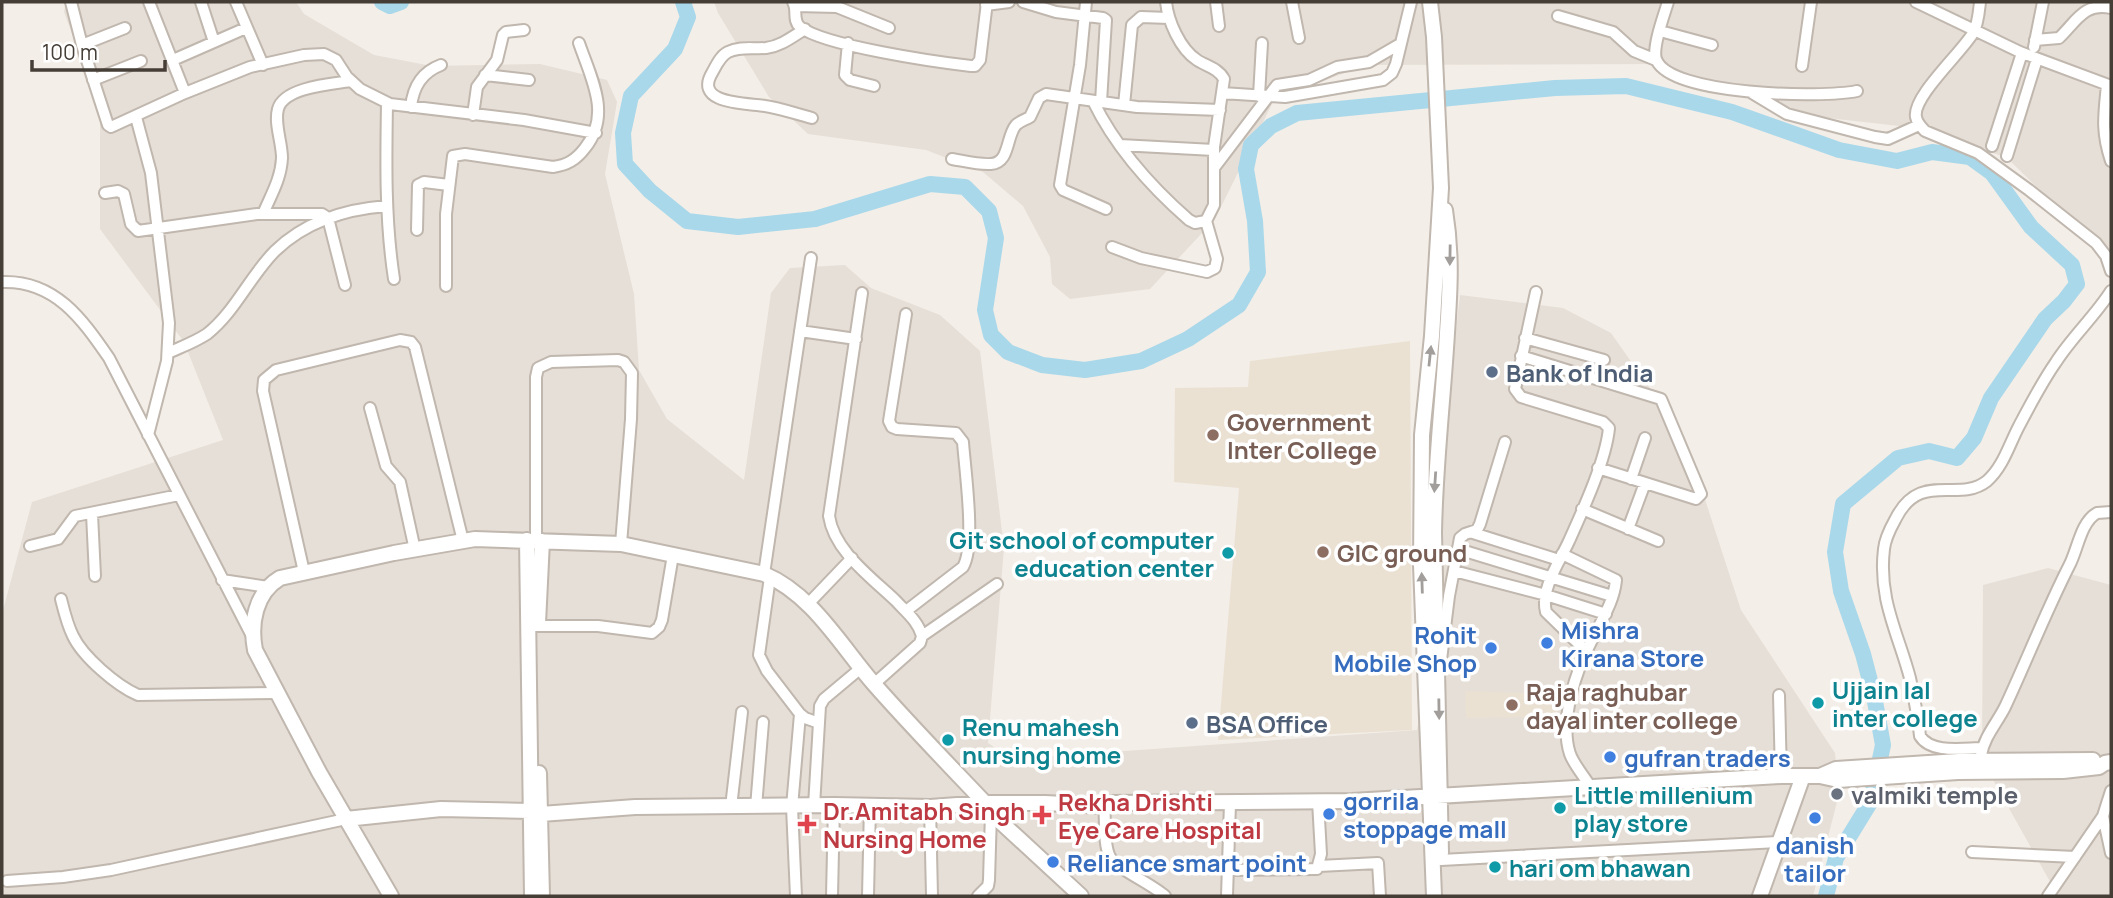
<svg xmlns="http://www.w3.org/2000/svg" width="2113" height="898" viewBox="0 0 2113 898" font-family="Manrope,sans-serif">
  <style>
    .residential { fill: #e6dfd7 }
    .education { fill: #eae1d3 }
    .lines { fill: none; stroke-linecap: round; stroke-linejoin: round }
    .river { stroke: #a9d8ea; stroke-width: 16 }
    .minor-casing { stroke: #c0b7ae; stroke-width: 14 }
    .tertiary-casing { stroke: #c0b7ae; stroke-width: 18 }
    .minor { stroke: #fff; stroke-width: 10 }
    .tertiary { stroke: #fff; stroke-width: 14 }
    .oneway { fill: #a29e9b }
    .service-dot { fill: #5c6f8a; stroke: #fff; stroke-width: 2.5 }
    .education-dot { fill: #8d6e63; stroke: #fff; stroke-width: 2.5 }
    .culture-dot { fill: #0f9aa8; stroke: #fff; stroke-width: 2.5 }
    .shop-dot { fill: #3f7fe0; stroke: #fff; stroke-width: 2.5 }
    .worship-dot { fill: #6b7280; stroke: #fff; stroke-width: 2.5 }
    .health-dot { fill: #e0444e; stroke: #fff; stroke-width: 2.5 }
    .labels { text-anchor: middle; dominant-baseline: central; stroke-width: 7; stroke-linejoin: round; paint-order: stroke }
    .service-label { font-size: 24px; font-weight: bold; fill: #4e5e75; stroke: #fff; text-anchor: start }
    .education-label { font-size: 24px; font-weight: bold; fill: #785e54; stroke: #fff; text-anchor: start }
    .culture-label { font-size: 24px; font-weight: bold; fill: #0d838f; stroke: #fff; text-anchor: start }
    .shop-label { font-size: 24px; font-weight: bold; fill: #366cbe; stroke: #fff; text-anchor: start }
    .worship-label { font-size: 24px; font-weight: bold; fill: #5b616d; stroke: #fff; text-anchor: start }
    .health-label { font-size: 24px; font-weight: bold; fill: #be3a42; stroke: #fff; text-anchor: start }
  </style>
  <rect width="100%" height="100%" fill="#f3eee8"/>
  <path class="residential" d="M66,2H296L304,14L374,55L432,66L540,64L607,80L617,102L605,174L634,294L639,370L667,419L744,480L771,293L790,268L845,265L871,288L940,315L980,351L1004,548L988,743L1012,759L1417,730L1442,600L1437,498L1460,295L1563,308L1611,333L1685,438L1741,610L1835,753L1839,794L1813,896H2V614L32,502L223,440L184,342L100,229V109L64,12Z
    M714,2H2111V277L2088,237L2007,158L1926,129L1810,116L1660,64L1365,65L1274,100L1215,219L1150,289L1070,299L1052,284L1050,257L1023,206L983,172L926,150L808,134L769,97L718,13Z
    M2048,568L2111,585V896H2058L1982,760L1983,585Z"/>
  <path class="education" d="M1410,341L1412,730L1218,740L1239,488L1174,482L1175,388L1248,387L1250,361Z
    M1465,691L1558,694V717L1466,718Z"/>
  <g class="lines">
    <path class="river" d="M382,2L390,6L401,2
      M683,2L688,17L675,49L631,96L623,133L625,164L650,191L687,221L738,227L815,219L930,184L965,187L989,211L996,238L985,310L991,335L1008,352L1042,365L1085,370L1141,361L1188,339L1239,305L1258,272L1255,221L1246,169L1251,145L1271,126L1297,113L1555,88L1626,86L1732,112L1839,150L1897,161L1932,152L1970,157L1992,173L2031,227L2072,265L2077,284L2064,301L2045,319L1991,398L1974,438L1957,458L1929,451L1898,458L1843,504L1835,552L1841,591L1863,654L1874,696L1883,745L1871,801L1836,858L1826,896"/>
    <g class="minor-casing">
      <path id="minor" d="M71,2L82,45L108,125L111,127L185,93L250,67L304,55L324,54L336,60L347,77L360,89L390,104L524,120L596,133
        M149,2L185,93
        M201,2L214,42
        M236,2L263,65
        M793,2C798,10 792,20 800,27C825,46 936,62 971,66H975L980,60L987,2
        M1023,2L1056,12L1103,18L1106,20L1101,102
        M1086,2L1080,65L1060,185L1063,190L1106,209
        M1216,2L1219,26
        M1292,2L1299,38
        M1668,2C1664,15 1652,47 1656,59C1669,96 1824,98 1857,91
        M1916,2L2020,52L2111,86
        M1980,2C1979,11 1978,25 1973,33C1962,52 1912,97 1916,117C1917,123 1921,127 1925,131L1978,153L2029,190L2096,243L2106,256L2111,271
        M986,5L1009,2
        M796,6L837,7L889,28
        M1558,16L1613,32L1634,51L1656,60
        M805,29C792,37 781,46 766,48C753,49 740,46 728,52C720,56 716,66 712,73C693,105 749,103 765,106C780,108 796,114 812,118
        M1660,31L1712,45
        M2035,40L2059,38C2076,22 2084,2 2111,8
        M848,43L845,75L850,80L874,86
        M82,45L125,28
        M2034,47L2043,2
        M173,60L246,28
        M1802,66L1811,2
        M485,75L529,80
        M93,80L141,61
        M2107,85C2104,115 2101,131 2111,161
        M1222,93L1285,97L1383,80L1392,73L1396,64L1411,2
        M1752,93L1787,114L1875,137L1888,139L1919,125
        M1259,96L1262,43
        M1093,101C1116,148 1150,186 1189,220L1195,223L1206,221L1214,205V147L1224,79C1218,68 1206,66 1197,60C1180,49 1168,21 1166,2
        M387,103C386,162 385,220 394,279
        M1124,105L1132,25L1141,17L1169,18
        M411,107C413,87 422,72 441,65
        M473,115L477,87L497,60L503,35L506,32L524,30
        M136,117L151,173L169,323L167,361L148,435
        M1120,145L1214,150
        M1992,146L2022,53
        M2007,156L2037,59
        M952,159C964,161 979,165 991,164C1010,163 1006,136 1016,125C1020,121 1025,120 1030,117L1039,98L1046,94L1137,107L1220,110
        M1214,168L1277,85L1309,80L1337,67L1369,62L1400,44
        M105,193L118,191L124,194L131,224L138,231L257,214H322L328,218L345,285
        M263,214C271,195 281,179 282,158C282,142 274,124 278,109C284,87 332,84 351,81
        M417,230L418,185L424,182L449,185
        M1112,247L1141,258L1207,272L1215,268L1217,259L1206,221
        M2,282C55,280 82,319 109,358L253,638
        M446,286V214L453,156L465,154L553,167C567,165 576,160 585,148C612,115 591,78 579,43
        M1536,292L1515,389L1521,397L1603,422L1609,428C1606,460 1583,510 1569,541C1560,561 1540,589 1546,612L1587,652
        M862,293L829,516C834,551 872,578 896,601C906,612 918,621 922,636L920,643L874,684
        M800,331L856,339
        M1525,338L1604,360
        M168,353C181,347 195,342 207,334C235,312 250,276 275,251C306,221 346,209 387,206
        M1521,356L1661,399L1701,494L1696,499L1598,468
        M370,408L386,466L400,482L415,550
        M1631,479L1645,438
        M1582,509L1658,541
        M92,514L95,576
        M1628,529L1645,483
        M1473,533L1559,560
        M536,540V377L538,368L551,362L618,360L624,362L632,373L631,419L621,544
        M30,546L58,539L75,516L179,495
        M1458,549L1612,596
        M1562,554L1616,580C1614,602 1601,621 1592,640C1576,670 1559,721 1570,754C1574,765 1584,776 1590,786
        M1454,571L1546,595L1606,614
        M304,572L263,391L264,380L276,370L400,340L411,342L415,347L463,541
        M764,574L811,258
        M770,577L759,655L767,671L800,714L805,718L819,723
        M222,580L268,587
        M61,599C64,611 67,624 73,636C83,657 117,686 138,695L277,693
        M808,604L852,558
        M906,611L963,567C976,545 965,471 963,442L956,433L897,429L892,427L889,421L906,314
        M532,626H598L652,633L659,627L662,620L673,555
        M922,636L997,584
        M1441,660L1449,596L1460,538L1465,534L1477,530L1480,524L1505,442
        M1779,695L1781,776
        M1982,748C1964,748 1931,754 1920,736C1918,717 1914,697 1910,678C1898,633 1878,599 1884,549C1885,539 1890,529 1895,520C1920,469 1958,504 1987,481C2003,467 2009,445 2019,426C2030,405 2042,382 2056,362C2072,337 2095,316 2111,291
        M1981,755C1984,737 1997,723 2005,707C2027,660 2046,611 2070,564C2078,548 2081,522 2097,513L2111,512
        M2111,791L2103,816L2111,853
        M814,806L820,706L824,699L861,668
        M1104,806C1106,821 1103,844 1110,857C1117,869 1152,884 1165,896
        M731,807L742,712
        M756,807L763,722
        M930,807L932,896
        M1972,852L2075,857
        M1441,860L1778,842
        M1319,866L1378,863L1380,896
        M1228,870L1317,869L1321,854L1318,801
        M7,881L63,877L111,870L346,819
        M796,896L792,807L800,714
        M832,896L834,805
        M868,896L870,805
        M978,896L988,886L989,880L991,813
        M1227,896L1230,803
        M2048,896L2103,816"/>
    </g>
    <g class="tertiary-casing">
      <path id="tertiary" d="M1430,2L1434,37L1441,188L1432,336L1422,435L1421,565L1434,896
        M527,540L532,896
        M538,623L542,541
        M539,773L542,896
        M1820,776L1836,769L1959,761L2093,760
        M346,819L441,809L530,811L541,814L635,807L834,805L930,807L985,803H1045L1104,806L1109,803L1352,801L1781,776H1820L1838,780L1958,772L2063,771L2099,767L2105,763L2111,762
        M1441,853L1434,533C1435,466 1443,400 1447,333C1450,289 1452,253 1445,210
        M391,896L319,772L255,650C250,624 255,593 280,578L394,553L475,539L621,544L764,574C812,594 841,646 874,684C910,725 948,764 985,803L991,813L1081,896
        M1760,896L1803,776"/>
    </g>
    <use href="#minor" class="minor"/>
    <use href="#tertiary" class="tertiary"/>
  </g>
  <defs><path id="oneway-solid" d="M-6-.8H1V-3.2L6.5 0L1 3.2V.8H-6Z" transform="scale(1.75)"/></defs>
  <g class="oneway">
    <use href="#oneway-solid" transform="translate(1450 255) rotate(91)"/>
    <use href="#oneway-solid" transform="translate(1430 356) rotate(-84)"/>
    <use href="#oneway-solid" transform="translate(1435 482) rotate(94)"/>
    <use href="#oneway-solid" transform="translate(1422 583) rotate(-92)"/>
    <use href="#oneway-solid" transform="translate(1439 709) rotate(89)"/>
  </g>
  <g class="service-dot">
    <circle cx="1492" cy="372" r="7"/>
    <circle cx="1192" cy="723" r="7"/>
  </g>
  <g class="education-dot">
    <circle cx="1213" cy="435" r="7"/>
    <circle cx="1323" cy="552" r="7"/>
    <circle cx="1512" cy="705" r="7"/>
  </g>
  <g class="culture-dot">
    <circle cx="1228" cy="553" r="7"/>
    <circle cx="1818" cy="703" r="7"/>
    <circle cx="948" cy="740" r="7"/>
    <circle cx="1560" cy="808" r="7"/>
    <circle cx="1495" cy="867" r="7"/>
  </g>
  <g class="shop-dot">
    <circle cx="1547" cy="643" r="7"/>
    <circle cx="1491" cy="648" r="7"/>
    <circle cx="1610" cy="757" r="7"/>
    <circle cx="1329" cy="814" r="7"/>
    <circle cx="1815" cy="818" r="7"/>
    <circle cx="1053" cy="862" r="7"/>
  </g>
  <circle class="worship-dot" cx="1837" cy="794" r="7"/>
  <g class="health-dot">
    <path d="M1038.5 804.5h7v7h7v7h-7v7h-7v-7h-7v-7h7z"/>
    <path d="M803.5 813.5h7v7h7v7h-7v7h-7v-7h-7v-7h7z"/>
  </g>
  <g class="labels">
    <g class="service-label">
      <text x="1506" y="372">Bank of India</text>
      <text x="1206" y="723">BSA Office</text>
    </g>
    <g class="education-label">
      <text x="1227" y="421">Government<tspan x="1227" dy="28">Inter College</tspan></text>
      <text x="1337" y="552">GIC ground</text>
      <text x="1526" y="691">Raja raghubar<tspan x="1526" dy="28">dayal inter college</tspan></text>
    </g>
    <g class="culture-label">
      <text x="1214" y="539" text-anchor="end">Git school of computer<tspan x="1214" dy="28">education center</tspan></text>
      <text x="1832" y="689">Ujjain lal<tspan x="1832" dy="28">inter college</tspan></text>
      <text x="962" y="726">Renu mahesh<tspan x="962" dy="28">nursing home</tspan></text>
      <text x="1574" y="794">Little millenium<tspan x="1574" dy="28">play store</tspan></text>
      <text x="1509" y="867">hari om bhawan</text>
    </g>
    <g class="shop-label">
      <text x="1561" y="629">Mishra<tspan x="1561" dy="28">Kirana Store</tspan></text>
      <text x="1477" y="634" text-anchor="end">Rohit<tspan x="1477" dy="28">Mobile Shop</tspan></text>
      <text x="1624" y="757">gufran traders</text>
      <text x="1343" y="800">gorrila<tspan x="1343" dy="28">stoppage mall</tspan></text>
      <text x="1815" y="844" text-anchor="middle">danish<tspan x="1815" dy="28">tailor</tspan></text>
      <text x="1067" y="862">Reliance smart point</text>
    </g>
    <g class="worship-label">
      <text x="1851" y="794">valmiki temple</text>
    </g>
    <g class="health-label">
      <text x="1058" y="801">Rekha Drishti<tspan x="1058" dy="28">Eye Care Hospital</tspan></text>
      <text x="823" y="810">Dr.Amitabh Singh<tspan x="823" dy="28">Nursing Home</tspan></text>
    </g>
  </g>
  <rect width="2113" height="898" fill="none" stroke="#453e37" stroke-width="7"/>
  <path d="M32 60v10h133v-10" fill="none" stroke="#453e37" stroke-width="3.5"/>
  <text x="42" y="60" font-size="21" fill="#453e37" stroke="#ffffff" stroke-width="5" paint-order="stroke">100 m</text>
</svg>
